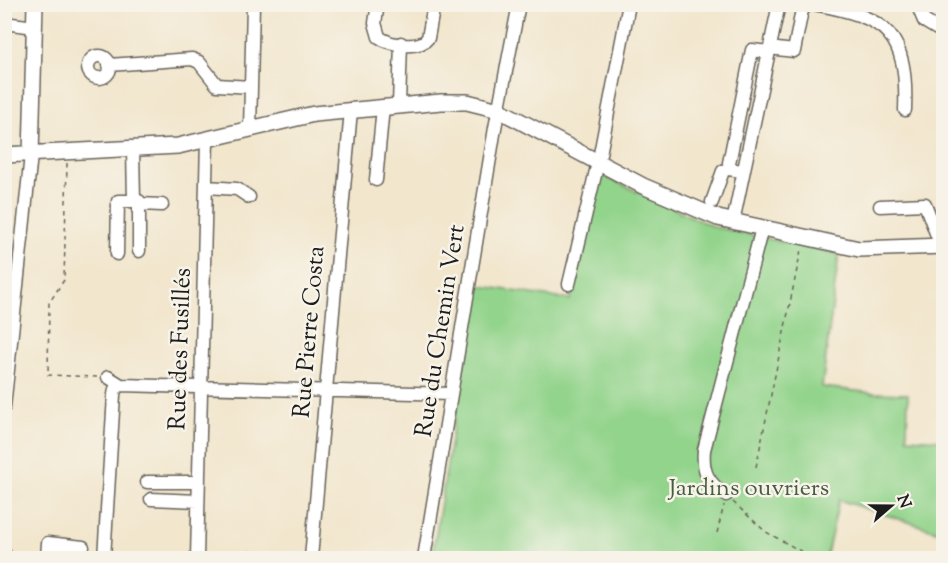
<svg xmlns="http://www.w3.org/2000/svg" width="948" height="563" viewBox="0 0 948 563" font-family="'Sorts Mill Goudy',serif">
  <style>
    .green { fill: #93d48c; stroke: #587854; stroke-width: 1.5 }
    .lines { fill: none; stroke-linecap: round; stroke-linejoin: round }
    .minor-casing { stroke: #67635a; stroke-width: 15 }
    .major-casing { stroke: #67635a; stroke-width: 18 }
    .path { stroke: #67635a; stroke-width: 1.5; stroke-dasharray: 4.5 4.5; stroke-linecap: butt }
    .minor { stroke: #fff; stroke-width: 12 }
    .major { stroke: #fff; stroke-width: 15 }
    .labels { text-anchor: middle; dominant-baseline: central; stroke-width: 5; stroke-linejoin: round; paint-order: stroke }
    .street-label { font-size: 24px; fill: #1c1c1c; stroke: #f7f3e8 }
    .park-label { font-size: 24px; fill: #465c43; stroke: #f7f3e8 }
  </style>
  <rect width="100%" height="100%" fill="#f7f3e8"/>
  <filter id="ink" filterUnits="userSpaceOnUse"><feTurbulence type="fractalNoise" baseFrequency=".0167" numOctaves="2"/><feDisplacementMap in="SourceGraphic" scale="12" xChannelSelector="R" yChannelSelector="G"/><feConvolveMatrix kernelMatrix="1 2 1 2 8 2 1 2 1" color-interpolation-filters="sRGB"/></filter>
  <filter id="wash" filterUnits="userSpaceOnUse"><feTurbulence type="fractalNoise" baseFrequency=".008" numOctaves="4" result="noise"/><feDisplacementMap in="SourceGraphic" scale="24" xChannelSelector="R" yChannelSelector="G"/><feGaussianBlur stdDeviation="1.35" result="paint"/><feColorMatrix in="noise" values="0 0 0 0 0 0 0 0 0 0 0 0 0 0 0 0 0 1.4 0 .05"/><feComposite in="paint" operator="in"/></filter>
  <g filter="url(#wash)">
    <rect width="100%" height="100%" fill="#f2e6cd"/>
    <path class="green" d="M601,175L714,227L839,254L822,387L873,393L908,394L907,438L943,440V533L839,500L826,558H432L476,285L570,300Z"/>
  </g>
  <g filter="url(#ink)">
    <g class="lines">
      <g class="minor-casing">
        <path id="minor" d="M378,4L375,23L379,37C390,45 419,50 428,38L434,4
          M814,4C888,17 908,34 905,110
          M917,4L924,21L939,30
          M4,23L35,27
          M769,48L794,51L802,10L809,4
          M88 67a11 11 0 1 1 22 0a11 11 0 1 1-22 0Z
          M109,65L192,59L199,62L217,85L251,87
          M399,105L401,43
          M250,129L253,4
          M133,149L134,201
          M729,163L752,50L768,52
          M376,180L383,107
          M207,187L237,189L249,197
          M712,202L723,171L728,169L743,171
          M139,204L162,205
          M880,206L925,204L941,246
          M733,222L779,4
          M117,254L118,201H139V251
          M569,284L600,154L629,4
          M108,377L121,385L451,394
          M4,407L31,155
          M147,482H199
          M726,495C708,483 702,472 704,450L762,228
          M151,499L198,501
          M4,552L5,558
          M47,558L48,543L83,547
          M104,558L114,395L115,389L121,385
          M197,558L207,140
          M250,558H254
          M311,558L351,110
          M424,558L495,128L519,4"/>
      </g>
      <g class="major-casing">
        <path id="major" d="M4,155L178,146L314,114L441,102H467L499,110L643,186L718,218L859,249L944,246
          M31,155L35,4"/>
      </g>
      <path class="path" d="M67,163L64,280L49,303L48,375L97,377
        M4,452L7,417
        M756,467L801,250
        M4,476L9,544
        M733,502L766,532L806,554L808,558
        M717,533L724,505
        M792,558L794,550"/>
      <use href="#minor" class="minor"/>
      <use href="#major" class="major"/>
    </g>
  </g>
  <g class="labels">
    <g class="street-label">
      <text transform="translate(441 331) rotate(-81)">Rue du Chemin Vert</text>
      <text transform="translate(310 332) rotate(-85)">Rue Pierre Costa</text>
      <text transform="translate(181 349) rotate(-88)">Rue des Fusillés</text>
    </g>
    <g class="park-label">
      <text x="749" y="489">Jardins ouvriers</text>
    </g>
  </g>
  <rect width="948" height="563" fill="none" stroke="#f7f3e8" stroke-width="24"/>
  <g transform="translate(891 506) rotate(70)" stroke="#f7f3e8" stroke-width="4.5" paint-order="stroke">
  <path d="M0-4.5L10 22L0 15L-10 22Z" fill="#1c1c1c"/>
  <text y="-9" font-size="16" font-weight="bold" text-anchor="middle" fill="#1c1c1c">N</text>
  </g>
</svg>
